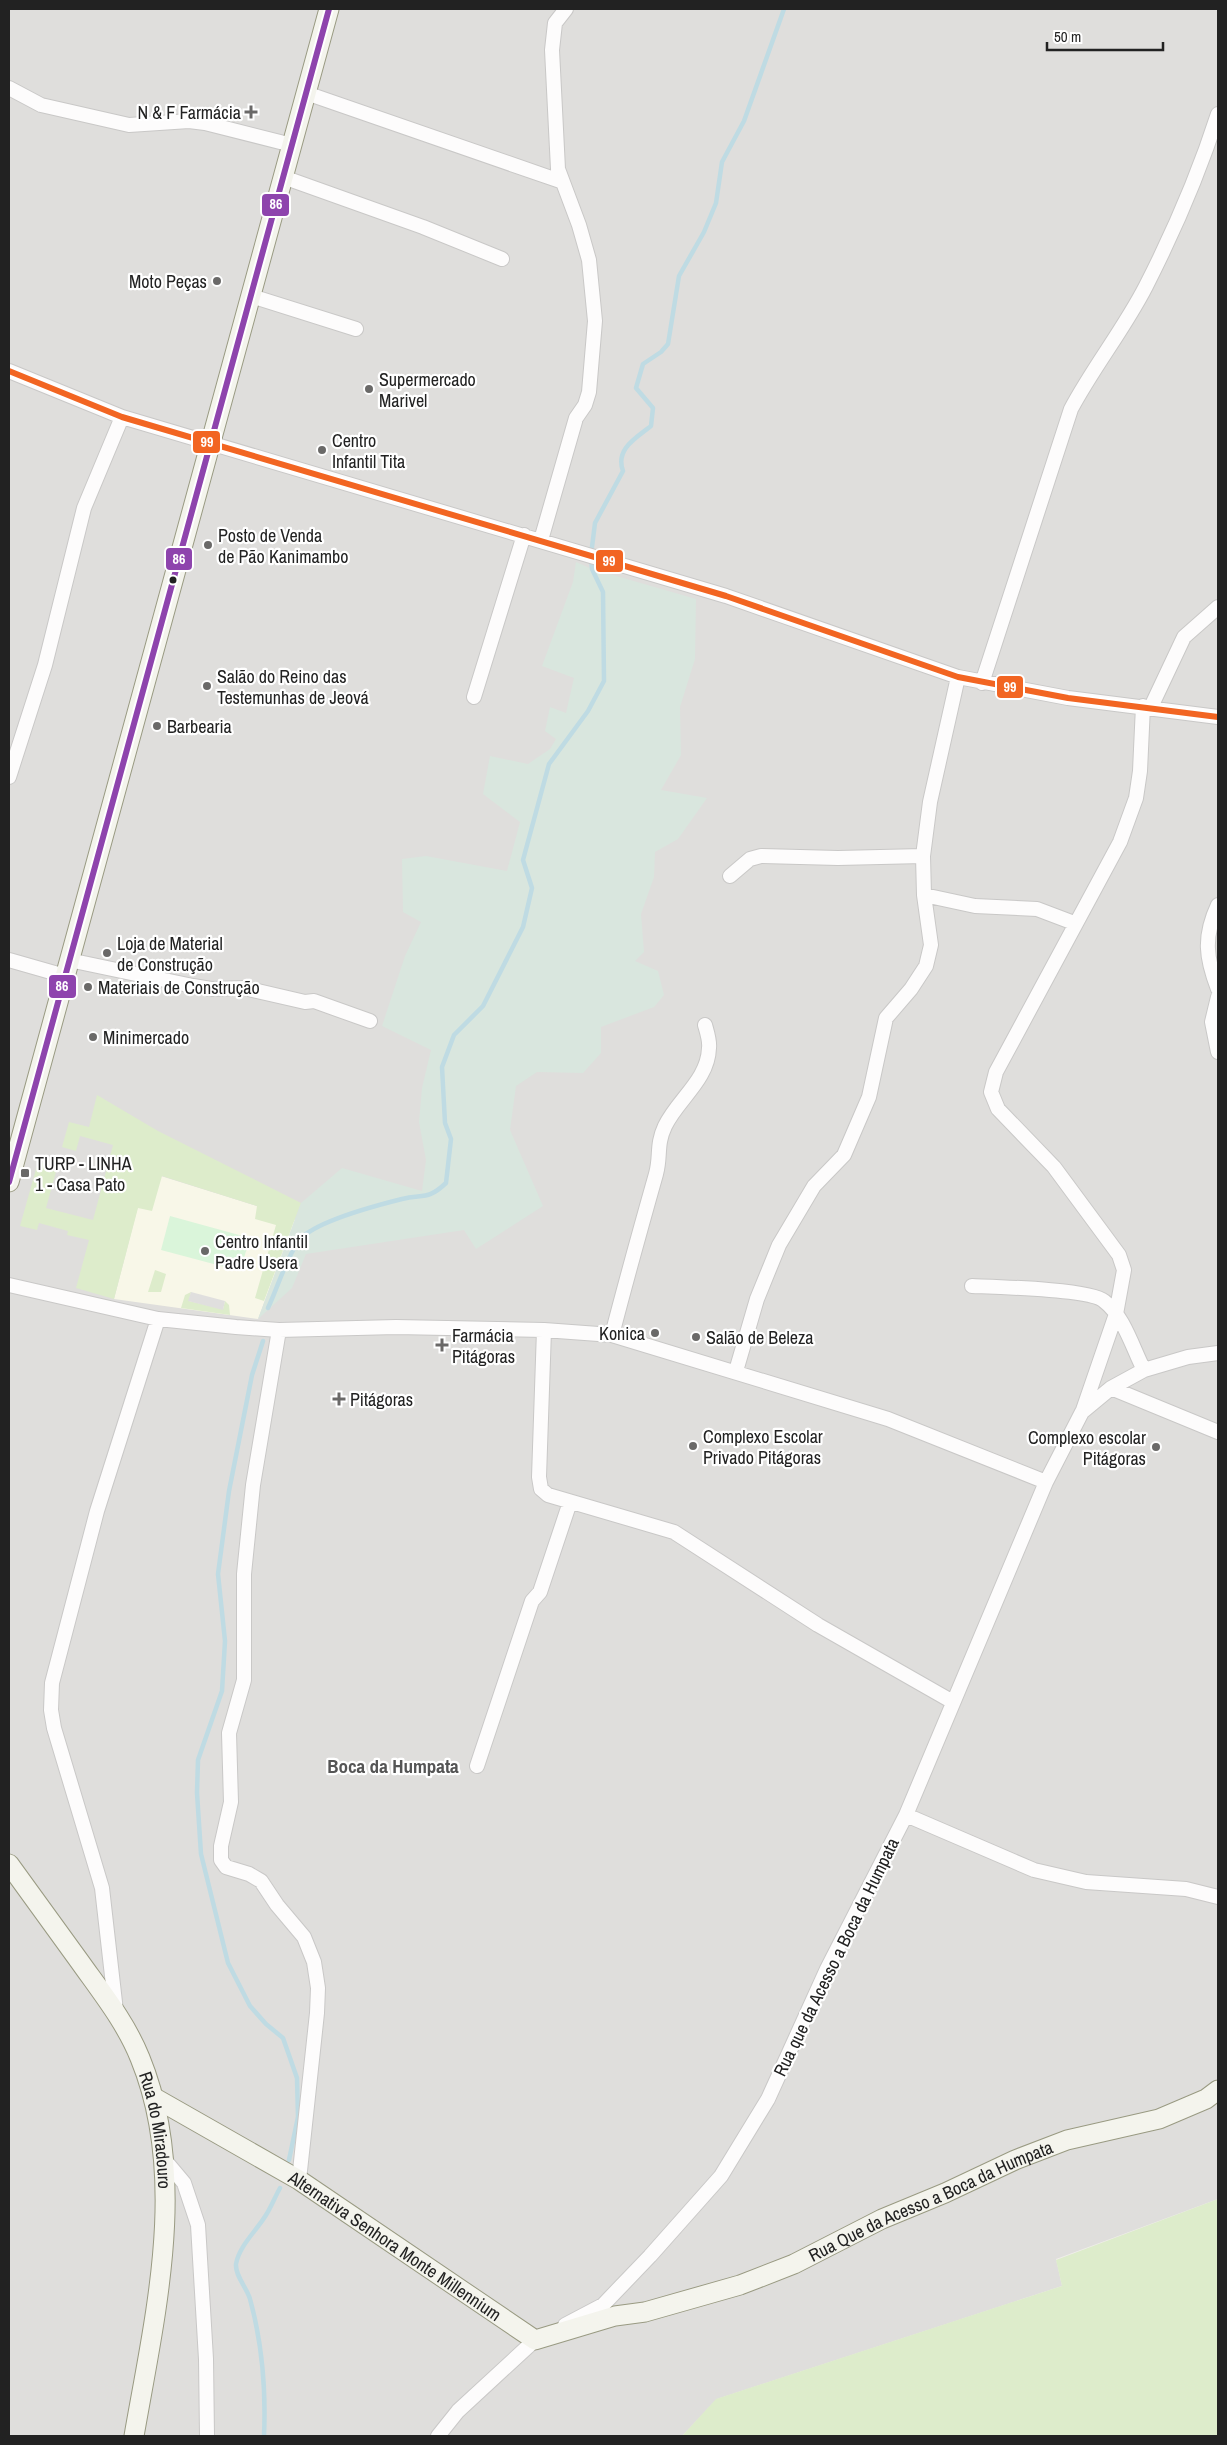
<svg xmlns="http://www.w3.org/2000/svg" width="1227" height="2445" viewBox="0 0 1227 2445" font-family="'Archivo Narrow',sans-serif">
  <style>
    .residential { fill: #dfdedc }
    .education { fill: #f8f7e8 }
    .grass { fill: #ddeccb }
    .wetland { fill: #d9e6de }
    .park { fill: #daf5da }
    .parking { fill: #e0dfde }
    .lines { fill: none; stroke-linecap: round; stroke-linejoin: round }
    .stream { stroke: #bfdbe3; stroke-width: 4.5 }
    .street-casing { stroke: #c9c8c7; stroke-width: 16 }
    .secondary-casing { stroke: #999a82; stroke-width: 21 }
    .street { stroke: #fdfcfc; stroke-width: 14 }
    .secondary { stroke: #f4f4ed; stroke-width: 19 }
    .bus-1-casing { stroke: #fff; stroke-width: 10 }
    .bus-2-casing { stroke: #fff; stroke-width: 10 }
    .bus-1 { stroke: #8e44ad; stroke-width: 6 }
    .bus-2 { stroke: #f26522; stroke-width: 6 }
    .poi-dot { fill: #6a6968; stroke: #fff; stroke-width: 2 }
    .bus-dot { fill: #222; stroke: #fff; stroke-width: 2 }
    .labels { text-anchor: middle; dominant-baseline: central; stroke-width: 4.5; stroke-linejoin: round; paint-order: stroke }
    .poi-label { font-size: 18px; fill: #222; stroke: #fff; text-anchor: start }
    .street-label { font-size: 18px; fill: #222; stroke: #fff }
    .neighbourhood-label { font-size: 19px; font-weight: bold; fill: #555; stroke: #fff }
    .line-badge { stroke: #fff; stroke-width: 2 }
    .badge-label { font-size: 14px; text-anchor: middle; font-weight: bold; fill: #fff }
  </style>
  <rect width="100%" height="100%" fill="#f0eeeb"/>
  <path class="residential" d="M9,9H1218V2199L1056,2259L1062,2286L717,2399L682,2436H9Z"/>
  <path class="education" d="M161,1176L279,1213L295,1220L258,1319L114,1299L145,1179Z"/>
  <path class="grass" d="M97,1095L158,1131L301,1203L264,1301L255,1298L276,1225L255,1219L257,1206L162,1176L152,1211L138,1208L114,1299L76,1288L89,1240L67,1235L68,1231L39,1223L37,1230L20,1226L38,1162L57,1168L46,1208L93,1220L113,1145L80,1136L76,1151L62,1147L69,1122L89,1127Z
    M155,1270L166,1274L161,1292H148Z
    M191,1292L189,1301L223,1309L225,1301L229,1305L230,1315L181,1308L185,1295Z
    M1218,2199V2436H682L716,2399L1062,2286L1056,2260Z"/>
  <path class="wetland" d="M576,562L592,569L696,599L695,659L680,707L681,755L661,790L707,798L678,839L655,852L654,877L641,914L644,952L635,961L658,971L664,995L654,1007L601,1027V1053L583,1073L537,1072L516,1086L510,1130L543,1206L476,1249L464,1230L306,1254L292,1288L258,1319L301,1203L342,1168L422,1191L426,1160L419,1122L422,1088L431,1050L382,1026L405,956L421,922L403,912L402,859L426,856L507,871L520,822L483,794L490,756L528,764L550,749L556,739L545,731L550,707L566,713L574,678L542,666L573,582Z"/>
  <path class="park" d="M170,1216L250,1238L240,1271L161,1250Z"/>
  <path class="parking" d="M191,1292L225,1301L223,1310L188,1301Z"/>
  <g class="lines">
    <path class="stream" d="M268,1308C277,1289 286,1259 298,1242C311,1222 378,1205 402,1199C424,1194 428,1200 446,1183L451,1139L445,1123L442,1067L454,1035L483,1006L523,927L532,888L523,860L549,764L588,711L604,681L603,592L592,569L591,555L595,523L623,471C615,449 636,438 651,426L653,408L636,388L643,364L661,352L668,344L679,276L704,232L716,203L722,162L744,121L784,9
      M263,1341L252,1375L229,1491L218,1574L225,1641L222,1691L198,1760L197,1793L201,1854L228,1963L250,2006L266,2024L283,2038L297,2078L298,2117L289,2160
      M264,2436C266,2391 262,2343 250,2299C247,2288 235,2276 236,2264C239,2246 257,2230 266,2215C271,2207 275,2197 280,2188"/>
    <g class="street-casing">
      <path id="street" d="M9,88L41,105L129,125L189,121L205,123L292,145
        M306,93L560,181
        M283,177L423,227L502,259
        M251,296L356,329
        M9,371L122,417L726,596L958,677L1068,698L1218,717
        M541,540L576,418L585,405L589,392L595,321L589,260L579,225L558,169L552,50L555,23L566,9
        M982,683L1071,409C1094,366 1124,329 1146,286C1173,233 1200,170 1218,114
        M474,697L524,535
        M1151,707L1184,637L1218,607
        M9,777L45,665L84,508L122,417
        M730,876L750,859L761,856L838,858L923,856
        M924,895L975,906L1037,909L1074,923
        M1218,905C1203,937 1206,958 1218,989
        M9,960L65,976
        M69,960L193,986L211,989L244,988L305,1002L314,1001L370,1021
        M1218,997L1212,1022L1218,1052
        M9,1285L158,1319L236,1327L279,1330L396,1327L544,1330L612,1335L888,1419L1046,1482
        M972,1286C995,1287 1090,1289 1104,1301C1124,1316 1133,1349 1144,1370
        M279,1330L253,1485L244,1574V1680L229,1733L231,1802L221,1846V1860L226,1867L249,1874L261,1881L277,1905L304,1937L314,1962L318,1988L317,2013L299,2180
        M544,1330L539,1477L541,1489L548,1495L674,1532L818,1625L953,1702
        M612,1335C626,1281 641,1227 656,1174C661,1156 656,1145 665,1126C678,1099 708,1080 709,1048C710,1041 707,1032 705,1025
        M736,1371L757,1299L779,1245L814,1186L844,1155L869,1097L886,1018L911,989L926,966L931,945L924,895L923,856L930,802L958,677
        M1111,1388L1218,1432
        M1083,1410L1116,1314L1124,1270L1119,1255L1054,1167L998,1109L991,1092L996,1072L1120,842L1136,798L1140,771L1143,706
        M477,1766L532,1601L540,1592L570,1502
        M906,1815L1034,1870L1086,1882L1186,1889L1218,1897
        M116,2011L102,1888L54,1728L51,1710L52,1683L97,1511L158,1319
        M163,2158L184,2183L198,2225L206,2359L207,2436
        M565,2325L603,2305L650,2256L721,2176L768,2099L827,1969L906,1815L1046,1482L1082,1412L1111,1388L1144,1370L1188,1357L1218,1353
        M438,2436L458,2411L535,2340L544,2336"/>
    </g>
    <g class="secondary-casing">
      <g id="secondary">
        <path d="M9,1182L329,9"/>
        <path id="s1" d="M9,1864C33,1897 56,1929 80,1962C102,1993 126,2023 140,2058C189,2177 155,2315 134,2436"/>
        <path id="s2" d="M155,2098L299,2180L535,2340L615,2316L645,2312L740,2285L794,2264L882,2219L945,2193L1015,2160L1067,2140L1159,2119L1206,2099L1218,2090"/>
      </g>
    </g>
    <use href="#street" class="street"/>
    <use href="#secondary" class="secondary"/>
    <g class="bus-1-casing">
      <path id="bus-1" d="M9,1182L329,9"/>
    </g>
    <g class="bus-2-casing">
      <path id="bus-2" d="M9,371L122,417L726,596L958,677L1068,698L1218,717"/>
    </g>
    <use href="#bus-1" class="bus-1"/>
    <use href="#bus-2" class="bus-2"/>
  </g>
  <g class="poi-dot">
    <path d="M248.5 104.5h5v5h5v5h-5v5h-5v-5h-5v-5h5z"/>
    <circle cx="217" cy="281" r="5"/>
    <circle cx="369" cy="389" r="5"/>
    <circle cx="322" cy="450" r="5"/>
    <circle cx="208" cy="545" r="5"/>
    <circle cx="207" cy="686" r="5"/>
    <circle cx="157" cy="726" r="5"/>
    <circle cx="107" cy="953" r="5"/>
    <circle cx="88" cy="987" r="5"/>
    <circle cx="93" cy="1037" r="5"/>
    <rect x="20" y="1168" width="10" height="10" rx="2.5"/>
    <circle cx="205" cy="1251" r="5"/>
    <circle cx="655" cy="1333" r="5"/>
    <circle cx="696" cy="1337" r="5"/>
    <path d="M439.5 1337.5h5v5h5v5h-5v5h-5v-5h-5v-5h5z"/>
    <path d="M336.5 1391.5h5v5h5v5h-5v5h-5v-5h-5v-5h5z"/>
    <circle cx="693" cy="1446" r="5"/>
    <circle cx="1156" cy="1447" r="5"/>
  </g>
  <circle class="bus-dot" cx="173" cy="580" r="4.5"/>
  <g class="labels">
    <g class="poi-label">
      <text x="241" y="112" text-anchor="end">N &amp; F Farmácia</text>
      <text x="207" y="281" text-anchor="end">Moto Peças</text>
      <text x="379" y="379">Supermercado<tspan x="379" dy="21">Marivel</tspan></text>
      <text x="332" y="440">Centro<tspan x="332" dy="21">Infantil Tita</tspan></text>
      <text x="218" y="535">Posto de Venda<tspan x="218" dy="21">de Pão Kanimambo</tspan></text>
      <text x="217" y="676">Salão do Reino das<tspan x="217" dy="21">Testemunhas de Jeová</tspan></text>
      <text x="167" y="726">Barbearia</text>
      <text x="117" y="943">Loja de Material<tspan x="117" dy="21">de Construção</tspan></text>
      <text x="98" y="987">Materiais de Construção</text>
      <text x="103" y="1037">Minimercado</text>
      <text x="35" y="1163">TURP - LINHA<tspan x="35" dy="21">1 - Casa Pato</tspan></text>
      <text x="215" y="1241">Centro Infantil<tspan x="215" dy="21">Padre Usera</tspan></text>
      <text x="645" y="1333" text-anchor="end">Konica</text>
      <text x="452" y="1335">Farmácia<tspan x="452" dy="21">Pitágoras</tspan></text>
      <text x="706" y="1337">Salão de Beleza</text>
      <text x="350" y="1399">Pitágoras</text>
      <text x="703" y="1436">Complexo Escolar<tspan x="703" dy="21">Privado Pitágoras</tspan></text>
      <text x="1146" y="1437" text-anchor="end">Complexo escolar<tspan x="1146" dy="21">Pitágoras</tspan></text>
    </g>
    <g class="street-label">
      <text transform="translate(836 1957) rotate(-64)">Rua que da Acesso a Boca da Humpata</text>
      <text stroke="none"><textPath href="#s1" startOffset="309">Rua do Miradouro</textPath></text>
      <text stroke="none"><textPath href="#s2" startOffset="872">Rua Que da Acesso a Boca da Humpata</textPath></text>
      <text stroke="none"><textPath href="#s2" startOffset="282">Alternativa Senhora Monte Millennium</textPath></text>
    </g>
    <g class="neighbourhood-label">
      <text x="393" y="1766">Boca da Humpata</text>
    </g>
  </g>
  <g class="line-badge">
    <rect x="261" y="193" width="29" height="24" rx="5" fill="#8e44ad"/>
    <rect x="192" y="430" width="29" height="24" rx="5" fill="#f26522"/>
    <rect x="165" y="547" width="28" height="24" rx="5" fill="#8e44ad"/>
    <rect x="595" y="549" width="29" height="24" rx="5" fill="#f26522"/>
    <rect x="996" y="675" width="28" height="24" rx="5" fill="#f26522"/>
    <rect x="48" y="974" width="29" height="25" rx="5" fill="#8e44ad"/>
  </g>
  <g class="badge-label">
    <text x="276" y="209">86</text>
    <text x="207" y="447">99</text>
    <text x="179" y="564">86</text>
    <text x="609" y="566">99</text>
    <text x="1010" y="692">99</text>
    <text x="62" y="991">86</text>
  </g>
  <rect width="1227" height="2445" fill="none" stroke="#222222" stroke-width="20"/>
  <path d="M1047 42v8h116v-8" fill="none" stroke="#222222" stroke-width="2.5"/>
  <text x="1054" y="42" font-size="15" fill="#222222" stroke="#ffffff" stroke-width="4" paint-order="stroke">50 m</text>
</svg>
